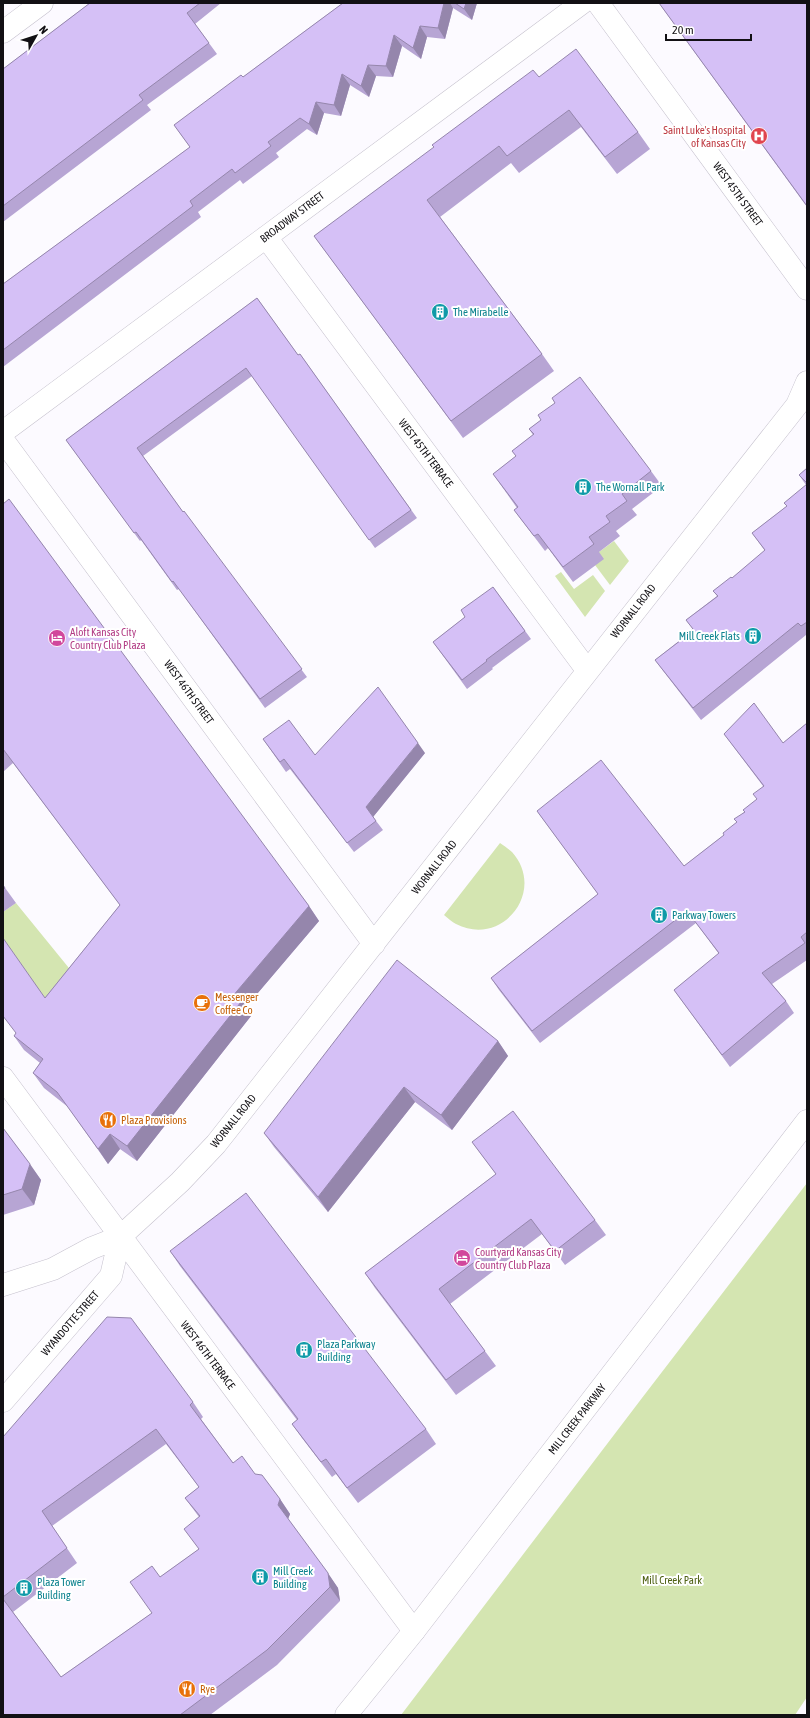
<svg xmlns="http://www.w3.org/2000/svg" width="810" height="1718" viewBox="0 0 810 1718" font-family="'Asap Condensed',sans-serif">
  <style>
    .green { fill: #d4e5b1 }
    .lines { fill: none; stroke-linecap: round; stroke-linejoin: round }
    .street-casing { stroke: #c5c1cd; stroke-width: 23 }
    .secondary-casing { stroke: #c5c1cd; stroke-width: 23 }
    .street { stroke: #fff; stroke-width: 22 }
    .secondary { stroke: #fff; stroke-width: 22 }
    .wall { fill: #b7a5d4; fill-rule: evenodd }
    .shaded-wall { fill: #9586ac }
    .building { fill: #d5c0f6; stroke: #9586ac }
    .labels { text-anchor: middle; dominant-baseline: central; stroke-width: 4; stroke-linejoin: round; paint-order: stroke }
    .health-label { font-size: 11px; fill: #be3a42; stroke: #fff; text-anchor: end }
    .street-label { font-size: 11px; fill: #121014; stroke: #fff }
    .culture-label { font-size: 11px; fill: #0d838f; stroke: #fff; text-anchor: start }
    .hotel-label { font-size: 11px; fill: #b23c85; stroke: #fff; text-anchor: start }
    .food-label { font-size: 11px; fill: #c56008; stroke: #fff; text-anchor: start }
    .park-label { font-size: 11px; fill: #4e6013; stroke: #fff }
  </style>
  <rect width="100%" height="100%" fill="#fcfaff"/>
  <path class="green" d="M614,541L629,561L610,585L595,565L599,552Z
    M561,572L574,589L593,575L605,591L585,617L555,576Z
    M500,843C504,846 509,849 512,852C547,891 502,948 456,924C452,922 448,918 444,915Z
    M16,903L73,973L48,1003L3,938V912Z
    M807,1183V1697L795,1715H401L642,1398Z"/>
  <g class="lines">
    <g class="street-casing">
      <path id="street" d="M598,3L807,289
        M3,32L42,3
        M266,237L587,670
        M3,432L582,3
        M3,440L374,944
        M3,1078L414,1631
        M3,1285L53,1269L92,1248L120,1237L180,1182L216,1144L797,405L807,382
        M3,1401L111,1276L120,1237"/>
    </g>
    <g class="secondary-casing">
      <path id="secondary" d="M346,1715L414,1631L807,1121"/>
    </g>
    <use href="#street" class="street"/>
    <use href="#secondary" class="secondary"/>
  </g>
  <path class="wall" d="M90,3H221L195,24L217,54L147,105L151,110L3,222V69Z
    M343,3H477L472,20L453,8L445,39L427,37L421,59L402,46L393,77L376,76L369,97L350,85L341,116L324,113L317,135L307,129L276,153L279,157L243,184L240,180L198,212L201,217L3,367V284L190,147L174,125L243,77Z
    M659,3H807V207L669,17Z
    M539,77L638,132L650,149L617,174L581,127L519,173L511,163L440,217L542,354L554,371L463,438L314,236Z
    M257,298L298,355L300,354L417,518L375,548L252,376L143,456L183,512L307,677L265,708L179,589L177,590L141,540L140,541L66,440Z
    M552,398L651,471L662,486L632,509L637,515L616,531L620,536L599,552L604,559L573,582L548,548L545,551L514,510L517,508L493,474L516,456L512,451L533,435L529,429L541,420L555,403Z
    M807,468V635H806L701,720L664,672L655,660L684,637L693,629L686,620L717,596L713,591L732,578L765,551L752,533L787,506L806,485L799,475Z
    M3,504L309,906L319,921L245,1008L251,1016L137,1161L120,1149L108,1164L68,1107L44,1088L33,1073L40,1063L24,1050L14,1036L120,905L13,763L3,772Z
    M493,587L531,639L492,668L493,669L467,689L433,642L465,617Z
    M807,723V960L772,984L786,1001L794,1013L730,1067L674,990L719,954L696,923L540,1043L499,990L491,978L598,894L537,811L684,866L724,835L737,822L744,812L757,799L763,786L724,734L783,743Z
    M263,739L315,755L425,753L373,817L383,830L354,852L290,769L286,772Z
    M3,885L16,903L3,912Z
    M498,1041L508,1056L452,1130L415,1102L328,1212L274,1147L264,1133Z
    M3,1128L41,1180L34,1205L3,1215Z
    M472,1142L595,1220L606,1235L565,1265L542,1234L450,1304L496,1366L456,1395L375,1288L365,1273L496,1174Z
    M170,1251L426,1429L436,1444L358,1503L336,1474L332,1477L302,1438L292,1424L297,1420L180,1266Z
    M193,1402L203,1417L201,1419L233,1463L255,1474L280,1499L290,1514L288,1519L338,1588L340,1601L277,1665L210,1715H3V1437ZM166,1444L199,1487L185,1498L199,1517V1549L160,1577L152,1613L61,1677L13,1612L77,1563L52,1526Z"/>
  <path class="shaded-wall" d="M444,3H450L453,8L445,39L438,28Z
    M466,3H477L472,20L464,9Z
    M420,26L427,37L421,59L413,48Z
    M394,35L402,46L393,77L386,66Z
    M368,65L376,76L369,97L361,86Z
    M342,74L350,85L341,116L334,105Z
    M316,102L324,113L317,135L309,124Z
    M418,743L425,753L373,817L366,807Z
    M309,906L319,921L245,1008L251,1016L137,1161L127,1146L232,997Z
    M498,1041L508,1056L452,1130L441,1115Z
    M404,1087L415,1102L328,1212L318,1197Z
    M110,1134L120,1149L108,1164L98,1149Z
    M30,1164L41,1180L34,1205L22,1189Z
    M280,1499L290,1514L288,1519L278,1505Z
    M328,1573L338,1588L340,1601L330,1587Z"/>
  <path class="building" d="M90,3H200L187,13L209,43L139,95L143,100L3,206V69Z
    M343,3H444L438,28L420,26L413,48L394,35L386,66L368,65L361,86L342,74L334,105L316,102L309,124L300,118L268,142L271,146L235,173L232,169L190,201L193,206L3,350V284L190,147L174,125L241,75L243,77Z
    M455,3H466L464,9Z
    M659,3H807V206Z
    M576,49L638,132L605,157L569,110L507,156L499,146L427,200L542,354L451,421L314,236L434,147L432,145L533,70L539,77Z
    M257,298L298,355L300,354L411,510L369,540L246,368L137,448L183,512L184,511L302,669L260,699L173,581L172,582L136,532L134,533L66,440Z
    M580,377L651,471L622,494L627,501L606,516L610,522L589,537L594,544L563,567L538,534L534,536L514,510L518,507L493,474L516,456L512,451L534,434L529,429L541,420L538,415L555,403L552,398Z
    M807,468V483L799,475Z
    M807,484V622L801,626L798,623L693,708L655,660L685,637L683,636L693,629L686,620L718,596L713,591L731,577L732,578L765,550L752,533L787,506L784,503Z
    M9,499L309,906L232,997L241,1002L127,1146L110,1134L98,1149L57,1092L33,1073L43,1059L14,1036L16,1033L3,1016V938L45,998L120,905L3,749V504Z
    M493,587L525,631L486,660L487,661L462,680L433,642L465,617L461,610Z
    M378,687L418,743L366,807L376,821L347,843L284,759L280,762L263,739L289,720L315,755Z
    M754,703L783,743L807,723V932L801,937L805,943L762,973L786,1001L722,1055L674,990L719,953L687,911L532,1031L491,978L598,894L537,811L601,760L684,866L724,835L723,833L737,822L734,819L745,812L743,810L757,799L753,794L764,786L724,734Z
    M3,885L5,888L3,890Z
    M397,960L498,1041L441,1115L404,1087L318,1197L264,1133Z
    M513,1111L595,1220L555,1251L531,1219L439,1289L485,1351L446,1380L365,1273L496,1174L472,1142Z
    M3,1128L30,1164L22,1189L3,1195Z
    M246,1193L426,1429L347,1488L326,1459L321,1462L292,1424L298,1419L170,1251Z
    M107,1317L131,1318L193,1402L190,1405L233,1463L242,1456L255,1474L262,1475L280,1499L278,1505L328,1573L330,1587L267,1650L180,1715H3V1599L61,1677L152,1613L130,1582L152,1566L160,1577L199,1549L184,1529L200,1516L185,1498L199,1487L156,1429L42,1511L67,1548L3,1597V1437Z"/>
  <defs>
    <g id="hospital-disc" transform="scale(0.9)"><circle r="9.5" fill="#e0444e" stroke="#fff"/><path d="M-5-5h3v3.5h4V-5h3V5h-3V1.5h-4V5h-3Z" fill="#fff"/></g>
    <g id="building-disc" transform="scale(0.9)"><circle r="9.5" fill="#0f9aa8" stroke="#fff"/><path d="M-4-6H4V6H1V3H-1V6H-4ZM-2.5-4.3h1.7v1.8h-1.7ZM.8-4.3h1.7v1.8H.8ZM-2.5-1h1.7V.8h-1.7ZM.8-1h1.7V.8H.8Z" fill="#fff"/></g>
    <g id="hotel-disc" transform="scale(0.9)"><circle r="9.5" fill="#d1479c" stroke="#fff"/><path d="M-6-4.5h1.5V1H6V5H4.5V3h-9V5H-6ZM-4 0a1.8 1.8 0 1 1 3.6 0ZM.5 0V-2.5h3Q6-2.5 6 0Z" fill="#fff"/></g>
    <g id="cafe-disc" transform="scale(0.9)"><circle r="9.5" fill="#e8710a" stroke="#fff"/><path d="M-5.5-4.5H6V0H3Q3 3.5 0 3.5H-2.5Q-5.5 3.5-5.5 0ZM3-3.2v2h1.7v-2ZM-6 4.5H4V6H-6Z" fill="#fff"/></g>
    <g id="restaurant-disc" transform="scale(0.9)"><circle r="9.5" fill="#e8710a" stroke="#fff"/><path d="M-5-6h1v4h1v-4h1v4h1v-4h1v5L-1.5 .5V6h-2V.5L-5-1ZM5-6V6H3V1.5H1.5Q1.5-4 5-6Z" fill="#fff"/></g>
  </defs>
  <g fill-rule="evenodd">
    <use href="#hospital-disc" x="759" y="136"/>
    <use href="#building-disc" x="440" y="312"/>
    <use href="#building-disc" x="583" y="487"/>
    <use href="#building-disc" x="753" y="636"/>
    <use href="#hotel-disc" x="57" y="638"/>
    <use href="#building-disc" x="659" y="915"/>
    <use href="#cafe-disc" x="202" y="1003"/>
    <use href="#restaurant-disc" x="108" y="1120"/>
    <use href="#hotel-disc" x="462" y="1258"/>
    <use href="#building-disc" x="304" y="1350"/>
    <use href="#building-disc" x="260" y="1577"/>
    <use href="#building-disc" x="24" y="1588"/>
    <use href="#restaurant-disc" x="187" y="1689"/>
  </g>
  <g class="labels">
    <g class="health-label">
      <text x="746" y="130">Saint Luke's Hospital<tspan x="746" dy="13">of Kansas City</tspan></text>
    </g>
    <g class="street-label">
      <text transform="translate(738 194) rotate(54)">WEST 45TH STREET</text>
      <text transform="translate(292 217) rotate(-37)">BROADWAY STREET</text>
      <text transform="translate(426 453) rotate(53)">WEST 45TH TERRACE</text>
      <text transform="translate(633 611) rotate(-52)">WORNALL ROAD</text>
      <text transform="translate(189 692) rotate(54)">WEST 46TH STREET</text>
      <text transform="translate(434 867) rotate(-52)">WORNALL ROAD</text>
      <text transform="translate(233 1121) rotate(-51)">WORNALL ROAD</text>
      <text transform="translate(70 1323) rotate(-49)">WYANDOTTE STREET</text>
      <text transform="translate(208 1355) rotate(53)">WEST 46TH TERRACE</text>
      <text transform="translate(577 1419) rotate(-52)">MILL CREEK PARKWAY</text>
    </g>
    <g class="culture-label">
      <text x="453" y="312">The Mirabelle</text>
      <text x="596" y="487">The Wornall Park</text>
      <text x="740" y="636" text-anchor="end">Mill Creek Flats</text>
      <text x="672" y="915">Parkway Towers</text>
      <text x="317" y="1344">Plaza Parkway<tspan x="317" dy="13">Building</tspan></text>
      <text x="273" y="1571">Mill Creek<tspan x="273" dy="13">Building</tspan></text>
      <text x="37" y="1582">Plaza Tower<tspan x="37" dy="13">Building</tspan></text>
    </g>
    <g class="hotel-label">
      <text x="70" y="632">Aloft Kansas City<tspan x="70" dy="13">Country Club Plaza</tspan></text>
      <text x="475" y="1252">Courtyard Kansas City<tspan x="475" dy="13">Country Club Plaza</tspan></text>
    </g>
    <g class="food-label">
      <text x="215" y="997">Messenger<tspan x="215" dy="13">Coffee Co</tspan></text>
      <text x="121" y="1120">Plaza Provisions</text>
      <text x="200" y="1689">Rye</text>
    </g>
    <g class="park-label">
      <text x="672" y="1580">Mill Creek Park</text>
    </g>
  </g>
  <rect width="810" height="1718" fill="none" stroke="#121014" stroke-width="8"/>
  <g transform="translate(36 36) rotate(51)" stroke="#ffffff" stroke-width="3" paint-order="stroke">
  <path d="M0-3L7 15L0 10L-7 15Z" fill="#121014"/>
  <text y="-6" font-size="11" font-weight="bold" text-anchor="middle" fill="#121014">N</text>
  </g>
  <path d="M666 34v6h85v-6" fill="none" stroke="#121014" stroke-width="2"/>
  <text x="672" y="34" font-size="12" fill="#121014" stroke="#ffffff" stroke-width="3" paint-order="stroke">20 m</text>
</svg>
